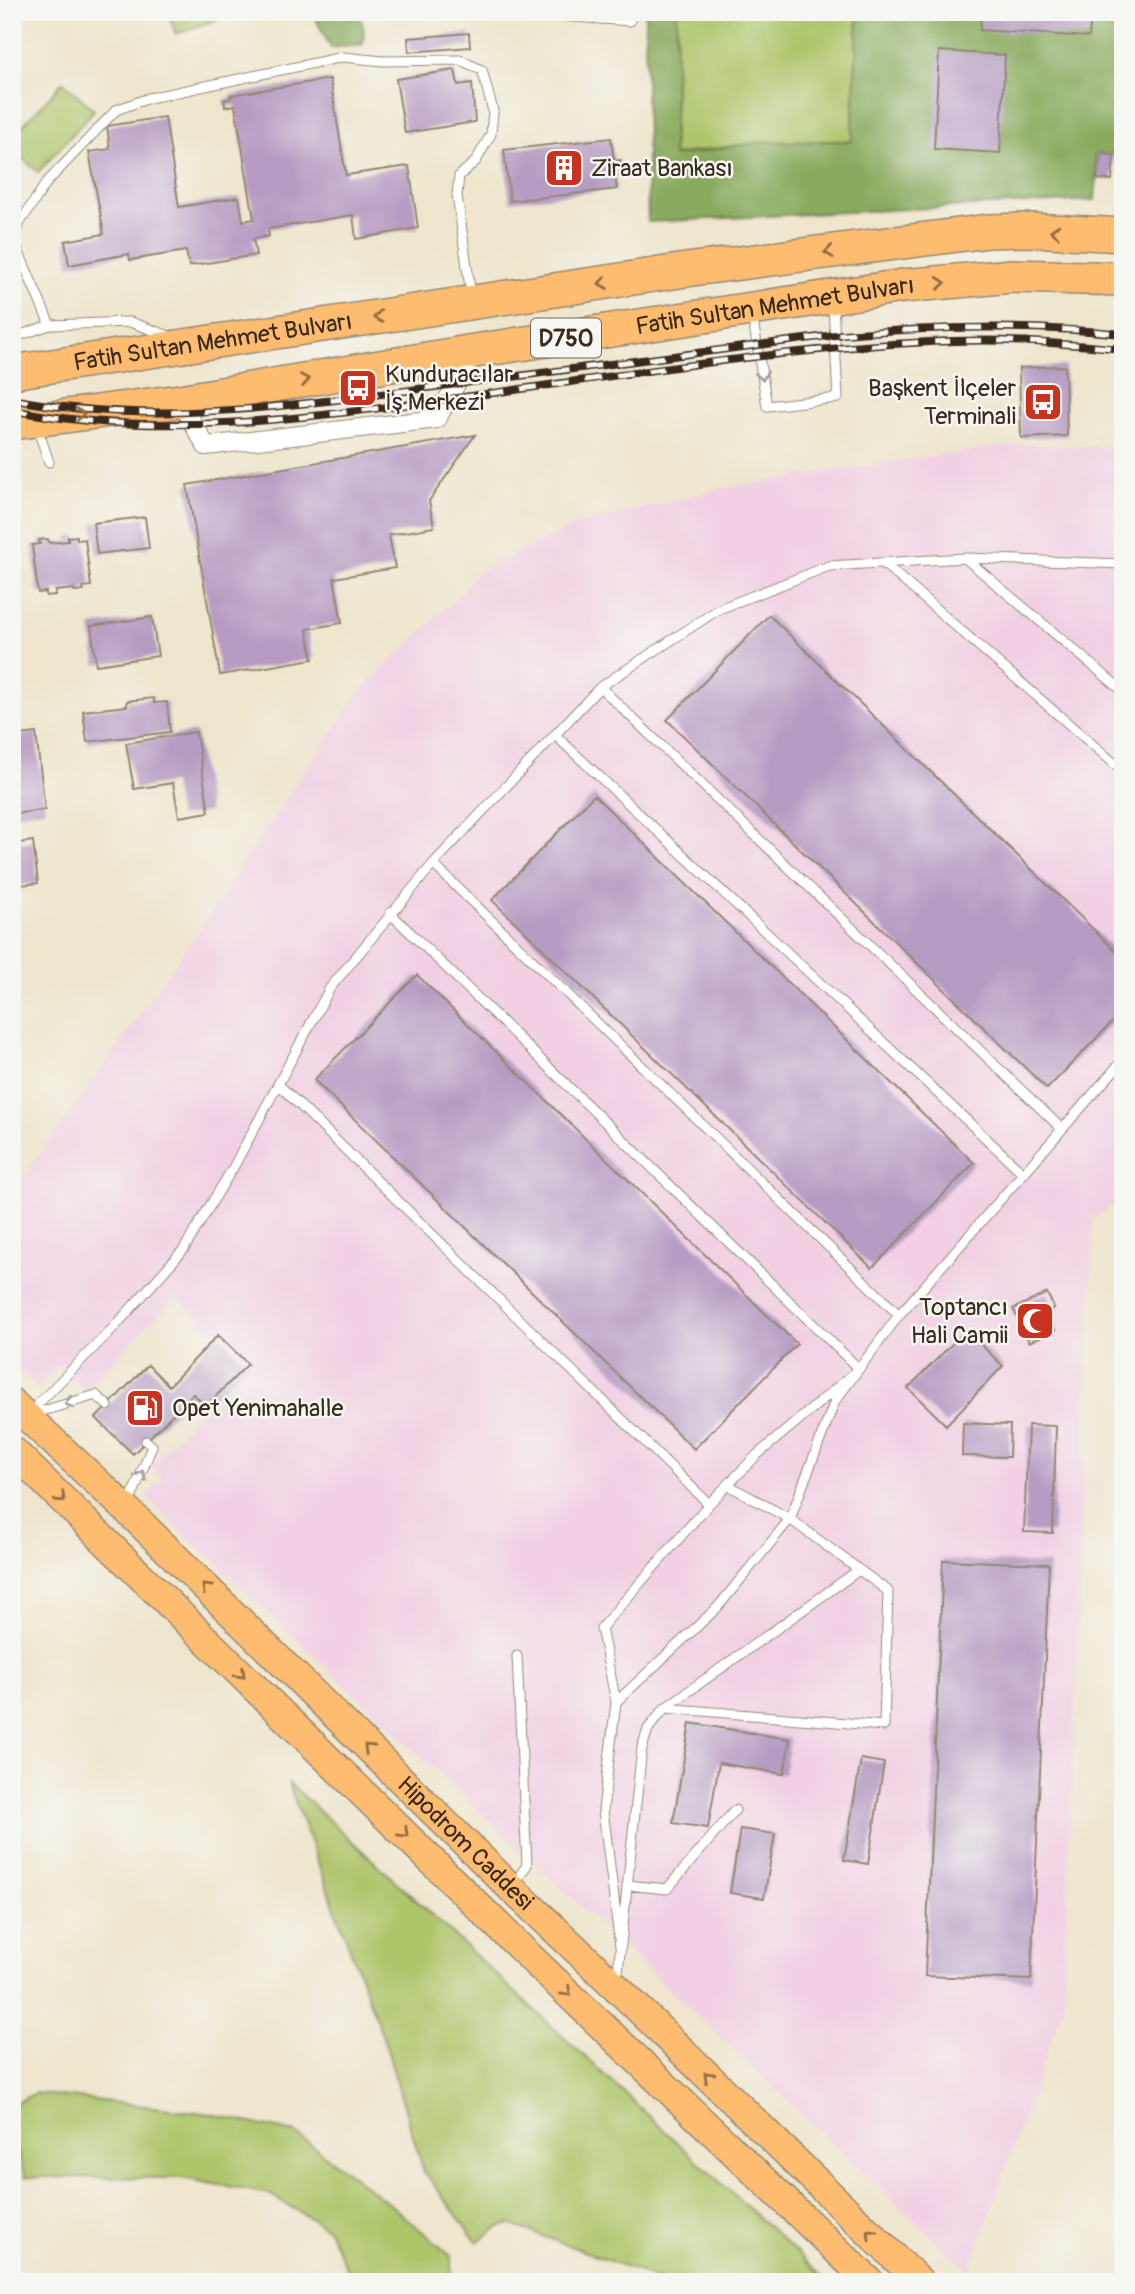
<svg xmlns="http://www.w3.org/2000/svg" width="1135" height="2294" viewBox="0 0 1135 2294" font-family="Pangolin,sans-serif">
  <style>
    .built { fill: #f1d0e3 }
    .green { fill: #aec56a; stroke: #747844; stroke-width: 2 }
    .forest { fill: #8aaa5e; stroke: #626a3e; stroke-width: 2 }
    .building { fill: #b69bc2 }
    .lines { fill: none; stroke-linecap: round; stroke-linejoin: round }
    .lane-casing { stroke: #948875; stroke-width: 11 }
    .street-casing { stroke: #948875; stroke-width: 20 }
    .primary-casing { stroke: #948875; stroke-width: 31 }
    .highway-casing { stroke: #948875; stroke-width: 36 }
    .lane { stroke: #fff; stroke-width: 9 }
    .street { stroke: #fff; stroke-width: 18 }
    .primary { stroke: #febc70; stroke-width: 28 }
    .highway { stroke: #febc70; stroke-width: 33 }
    .rail-casing { stroke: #3b2a1e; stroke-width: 8 }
    .rail { stroke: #f6f6f2; stroke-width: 5; stroke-dasharray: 16; stroke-linecap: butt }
    .oneway { stroke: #936c43 }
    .oneway2 { stroke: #a79f9a }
    .labels { text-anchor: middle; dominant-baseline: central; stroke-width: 5; stroke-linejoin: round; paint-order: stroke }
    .shield { fill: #f6f6f2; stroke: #73675e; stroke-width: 2 }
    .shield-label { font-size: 23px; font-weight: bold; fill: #3b2a1e }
    .poi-label { font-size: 24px; fill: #3b2a1e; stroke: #f6f6f2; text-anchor: start }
    .street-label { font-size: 24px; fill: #3b2a1e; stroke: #f6f6f2 }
  </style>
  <rect width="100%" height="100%" fill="#f6f6f2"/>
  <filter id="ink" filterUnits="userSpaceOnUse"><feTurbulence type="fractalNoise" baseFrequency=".0143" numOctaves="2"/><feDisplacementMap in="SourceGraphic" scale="14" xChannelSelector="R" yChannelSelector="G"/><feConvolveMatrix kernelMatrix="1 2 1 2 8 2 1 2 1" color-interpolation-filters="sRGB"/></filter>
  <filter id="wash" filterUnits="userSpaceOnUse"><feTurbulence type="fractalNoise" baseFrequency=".00686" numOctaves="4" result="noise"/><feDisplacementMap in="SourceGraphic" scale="28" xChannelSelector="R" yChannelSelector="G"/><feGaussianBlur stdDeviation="1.57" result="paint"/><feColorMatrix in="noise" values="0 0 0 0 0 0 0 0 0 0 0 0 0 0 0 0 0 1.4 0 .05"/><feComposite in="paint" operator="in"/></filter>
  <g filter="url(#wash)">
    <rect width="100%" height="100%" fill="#eee5cc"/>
    <path class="built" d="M1021,444L1123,448V1198L1093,1219L1063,2007L969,2271L145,1497L162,1479L150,1466L247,1363L176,1297L84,1390L58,1366L37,1388L12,1361V1190L67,1118L215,907L312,759L367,684L464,590L471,578L480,570L577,525L719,489L870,465Z"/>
    <path class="green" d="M168,12H238L176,34Z
      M677,12H858L852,141C788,140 735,143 673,156Z
      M63,82L94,110L38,172L12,149V137Z
      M288,1782L828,2282H667L510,2224L499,2227L477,2242L424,2172L385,2043Z
      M35,2093L211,2114L295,2133L390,2204L451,2256L452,2282H353L328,2229L269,2194L182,2178L25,2177L12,2132V2105Z"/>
    <path class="forest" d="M312,12H338L347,17H358C365,23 364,35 363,44L331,48Z
      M645,12H677L673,156L760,142L852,141L858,12H1123L1114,155L1098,154L1095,200L648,222Z"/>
    <g id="blocks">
      <path class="building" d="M981,12H1091L1089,37L980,30Z
        M469,33L470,47L409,52L408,38Z
        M939,51L1005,55L1000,153L934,149Z
        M455,70L458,85L472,83L475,122L405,133L396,79Z
        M330,79L346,175L409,166L418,228L356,239L353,215L268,229L269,236L253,239L256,255L189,266L186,251L130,260L129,254L69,265L65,241L104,234L89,152L110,149L107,126L165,117L179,207L239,197L243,221L254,219L235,105L225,107L224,100L231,98V95Z
        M611,138L614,161L620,160L622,175L615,176L617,189L510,201L504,150Z
        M1098,154L1114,155L1112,180L1097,179Z
        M1065,366L1067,436L1021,438L1019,368Z
        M475,435L429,501L434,527L389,535L395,568L334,578L342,623L307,629L313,659L220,675L187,485Z
        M145,517L149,548L97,554L93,523Z
        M77,536V540L85,539L91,586L83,587L84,591L75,592L74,589L55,591V595L46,596V592L38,593L32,545L40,544L39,540L48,539L49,543L68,541V537Z
        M769,615L1123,958V1011L1047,1089L667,720Z
        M152,617L158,656L96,665L91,626Z
        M154,698V703L167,702L170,732L87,742L83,711L127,706V701Z
        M196,732L209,812L179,817L173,783L134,789L126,743Z
        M36,733L45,810L12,814V736Z
        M594,795L974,1163L872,1268L492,900Z
        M33,841L38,883L12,886V844Z
        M417,975L797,1344L694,1449L314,1080Z
        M1047,1293L1054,1308L1046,1312L1055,1330L1029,1342L1013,1309Z
        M966,1330L1003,1366L946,1425L908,1388Z
        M218,1335L248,1364L206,1406L193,1394L133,1454L96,1418L148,1365L169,1386Z
        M963,1423L1010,1425L1009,1457L962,1456Z
        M1028,1425L1056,1426L1053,1533L1024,1532Z
        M943,1560L1049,1564L1031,1980L925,1976Z
        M690,1723L790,1739L784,1774L719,1763L708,1828L673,1823Z
        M861,1759L884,1763L868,1864L844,1860Z
        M740,1829L775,1834L764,1898L730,1893Z"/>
    </g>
  </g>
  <g filter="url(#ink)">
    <use href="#blocks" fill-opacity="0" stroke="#948875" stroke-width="2"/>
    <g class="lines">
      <g class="lane-casing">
        <path id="lane" d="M502,12L630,21V12
          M12,93H14
          M1120,227L1123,173
          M752,314L767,406L838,398L833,304
          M50,325L14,241L19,224L47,182L116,110L149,98L343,57L383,61L460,60L482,70L493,111L491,134L476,161L459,176L457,195L471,295
          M12,338L50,325L130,322L172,337
          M37,427L49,462
          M965,558L1123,691
          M883,563L1123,771
          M600,687L1062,1129
          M555,735L1023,1173
          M433,864L899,1315
          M390,913L859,1369L757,1455L709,1504L601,1628L616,1702
          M279,1085L709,1504
          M28,1414L117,1324L184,1249L234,1166L330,988L433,864L600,687L719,609L829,566L965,558L1123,564
          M33,1414L96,1395L108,1406
          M128,1506L152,1446L146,1441
          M665,1708L884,1726L888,1591L790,1519L728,1485
          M514,1884L527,1865L517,1656
          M627,1885L667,1889L735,1810
          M620,1947L603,1810L616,1702L717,1608L790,1519L835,1401L899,1315L1123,1060
          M617,1981L642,1748L648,1729L665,1708L859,1570"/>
      </g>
      <g class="street-casing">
        <path id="street" d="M180,401L206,446L437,419L474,351"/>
      </g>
      <g class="primary-casing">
        <g id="primary">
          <path id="s1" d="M12,1403L127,1510L511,1888L616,1987L920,2282"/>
          <path d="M12,1450L532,1959L870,2282"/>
        </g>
      </g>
      <g class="highway-casing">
        <g id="highway">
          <path id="s2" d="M12,372L693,269L989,231L1031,230L1123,235"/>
          <path id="s3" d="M12,423L180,401L474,351L903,286L1012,276L1123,279"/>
        </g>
      </g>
      <use href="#lane" class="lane"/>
      <use href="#street" class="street"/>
      <use href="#primary" class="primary"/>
      <use href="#highway" class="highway"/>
      <g class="rail-casing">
        <path id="rail" d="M12,399C159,428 303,404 449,385C580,368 712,351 843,334C936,327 1029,324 1123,334
          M12,410C163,440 313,417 464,397C627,375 790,346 955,341C1011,339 1067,344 1123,349"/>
      </g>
      <use href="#rail" class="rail"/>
    </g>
    <defs><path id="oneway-chevron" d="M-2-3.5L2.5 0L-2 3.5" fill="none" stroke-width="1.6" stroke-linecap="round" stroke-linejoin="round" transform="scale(1.75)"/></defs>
    <g class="oneway">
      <use href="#oneway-chevron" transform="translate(1055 231) rotate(-177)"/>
      <use href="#oneway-chevron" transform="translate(829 252) rotate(173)"/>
      <use href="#oneway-chevron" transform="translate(603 283) rotate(171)"/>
      <use href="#oneway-chevron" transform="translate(941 283) rotate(-5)"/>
      <use href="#oneway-chevron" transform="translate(378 317) rotate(172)"/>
      <use href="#oneway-chevron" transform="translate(305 380) rotate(-10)"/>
      <use href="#oneway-chevron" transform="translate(80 414) rotate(-7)"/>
      <use href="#oneway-chevron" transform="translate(61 1498) rotate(44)"/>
      <use href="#oneway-chevron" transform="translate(206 1588) rotate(-135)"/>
      <use href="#oneway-chevron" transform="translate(241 1674) rotate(44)"/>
      <use href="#oneway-chevron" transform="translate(368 1748) rotate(-135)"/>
      <use href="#oneway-chevron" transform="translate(404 1833) rotate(44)"/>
      <use href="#oneway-chevron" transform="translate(567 1992) rotate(44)"/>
      <use href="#oneway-chevron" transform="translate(708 2076) rotate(-136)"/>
      <use href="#oneway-chevron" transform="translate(871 2234) rotate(-136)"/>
    </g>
    <g class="oneway2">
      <use href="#oneway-chevron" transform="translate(762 376) rotate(81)"/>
      <use href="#oneway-chevron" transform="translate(69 1403) rotate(163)"/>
      <use href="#oneway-chevron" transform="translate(141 1475) rotate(-68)"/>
    </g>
  </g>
  <defs>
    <g id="building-square" transform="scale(2.0125)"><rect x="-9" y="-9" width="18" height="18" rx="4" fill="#c8321e" stroke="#f6f6f2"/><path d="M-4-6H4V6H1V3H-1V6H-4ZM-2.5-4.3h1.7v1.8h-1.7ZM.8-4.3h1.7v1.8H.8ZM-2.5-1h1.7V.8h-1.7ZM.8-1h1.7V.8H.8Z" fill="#fff"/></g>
    <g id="bus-square" transform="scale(2.0125)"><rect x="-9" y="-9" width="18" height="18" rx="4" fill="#c8321e" stroke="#f6f6f2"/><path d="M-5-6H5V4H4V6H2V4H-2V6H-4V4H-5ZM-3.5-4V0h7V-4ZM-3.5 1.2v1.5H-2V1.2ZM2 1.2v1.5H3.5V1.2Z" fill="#fff"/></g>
    <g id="mosque-square" transform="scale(2.0125)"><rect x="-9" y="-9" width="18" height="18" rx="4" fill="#c8321e" stroke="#f6f6f2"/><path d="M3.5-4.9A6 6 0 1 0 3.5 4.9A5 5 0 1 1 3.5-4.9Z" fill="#fff"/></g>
    <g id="fuel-square" transform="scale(2.0125)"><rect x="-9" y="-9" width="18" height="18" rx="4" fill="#c8321e" stroke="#f6f6f2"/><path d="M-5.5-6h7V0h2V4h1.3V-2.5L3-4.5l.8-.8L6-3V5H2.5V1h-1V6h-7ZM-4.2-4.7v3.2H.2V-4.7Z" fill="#fff"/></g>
  </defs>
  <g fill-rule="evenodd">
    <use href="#building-square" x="564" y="168"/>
    <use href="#bus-square" x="358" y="388"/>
    <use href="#bus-square" x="1043" y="402"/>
    <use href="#mosque-square" x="1035" y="1321"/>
    <use href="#fuel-square" x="145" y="1408"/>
  </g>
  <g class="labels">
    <rect class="shield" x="531" y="318.5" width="70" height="39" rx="5"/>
    <g class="shield-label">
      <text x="566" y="338">D750</text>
    </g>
    <g class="poi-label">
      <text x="591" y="168">Ziraat Bankası</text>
      <text x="385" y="374">Kunduracılar<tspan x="385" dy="28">İş Merkezi</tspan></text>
      <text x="1016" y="388" text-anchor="end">Başkent İlçeler<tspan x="1016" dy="28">Terminali</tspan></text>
      <text x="1008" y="1307" text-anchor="end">Toptancı<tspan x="1008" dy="28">Hali Camii</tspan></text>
      <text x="172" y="1408">Opet Yenimahalle</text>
    </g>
    <g class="street-label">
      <text stroke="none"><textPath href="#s3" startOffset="772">Fatih Sultan Mehmet Bulvarı</textPath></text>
      <text stroke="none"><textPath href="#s2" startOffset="203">Fatih Sultan Mehmet Bulvarı</textPath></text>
      <text stroke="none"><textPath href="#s1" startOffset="632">Hipodrom Caddesi</textPath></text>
    </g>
  </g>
  <rect width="1135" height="2294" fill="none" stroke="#f6f6f2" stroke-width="42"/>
</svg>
